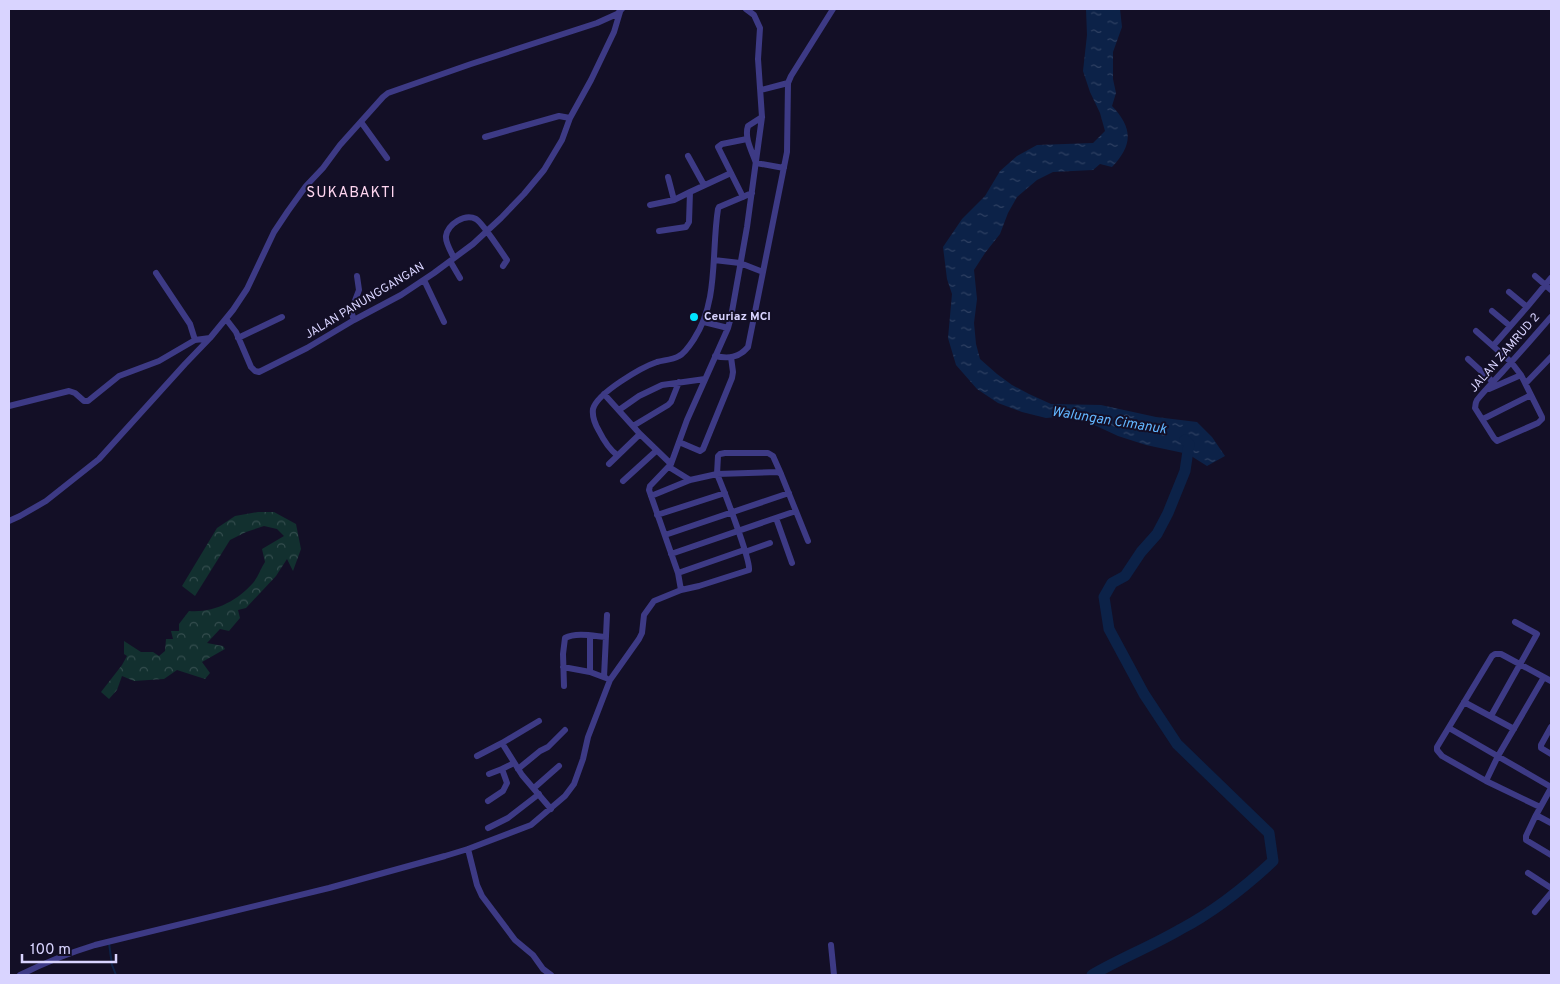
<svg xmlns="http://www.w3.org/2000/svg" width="1560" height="984" viewBox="0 0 1560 984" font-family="Overpass,sans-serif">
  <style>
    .forest { fill: url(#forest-crowns) }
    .water { fill: url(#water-ripples) }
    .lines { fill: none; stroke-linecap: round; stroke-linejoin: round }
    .stream { stroke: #0c2248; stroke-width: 2 }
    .river { stroke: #0c2248; stroke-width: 11 }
    .street { stroke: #3d3a85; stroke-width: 6 }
    .poi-dot { fill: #00e5ff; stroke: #130f26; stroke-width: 2 }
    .labels { text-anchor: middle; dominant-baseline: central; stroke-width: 4; stroke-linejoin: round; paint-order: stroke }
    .street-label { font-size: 12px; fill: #d9d4ff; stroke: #130f26 }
    .poi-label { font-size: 12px; font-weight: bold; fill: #d9d4ff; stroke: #130f26; text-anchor: start }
    .water-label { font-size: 14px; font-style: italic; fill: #62b6ff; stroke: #130f26 }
    .quarter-label { font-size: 15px; letter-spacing: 1px; fill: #ffd6f0; stroke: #130f26 }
  </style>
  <defs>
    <pattern id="forest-crowns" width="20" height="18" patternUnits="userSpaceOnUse" patternTransform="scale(1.25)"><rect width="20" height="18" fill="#12302f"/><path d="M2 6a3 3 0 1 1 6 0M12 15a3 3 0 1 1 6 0" fill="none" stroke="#344d4e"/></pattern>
    <pattern id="water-ripples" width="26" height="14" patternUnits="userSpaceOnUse" patternTransform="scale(1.25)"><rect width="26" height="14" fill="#0c2248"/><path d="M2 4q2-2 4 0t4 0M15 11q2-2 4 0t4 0" fill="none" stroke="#2f4163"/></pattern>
  </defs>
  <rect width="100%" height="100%" fill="#130f26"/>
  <path class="forest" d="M258,512H274L296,524L301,549L293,571L287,559L276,576L246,608L238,610L240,618L229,631L220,629L207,643L223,646L225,649L202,662L210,673L205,679L177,670L164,679L134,681L122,676L117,690L109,699L101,692L122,665L127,656L124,654V641L141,652H153L159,656L165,651L166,639H173L171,631H179V624L189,611C214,613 237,601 253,583C258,577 261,568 265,562L262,549L284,536L277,529L264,526L246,532L230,540L195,596L182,586L217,528L235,516Z"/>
  <path class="water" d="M1086,9H1120L1122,27L1113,52V79L1116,93L1112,106C1133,128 1133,145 1112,167L1100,164L1093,170L1053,172L1037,180L1017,197L1008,213L1000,234L985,253L974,270L977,299L974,323L976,344L980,359L997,374L1012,385L1029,394L1051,404L1101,405L1156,417L1197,422L1212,437L1225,456L1207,466L1188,454L1146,445L1118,436L1090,423L1069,416L1046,418L1022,412L998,403L977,389L956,365L948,338L952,294L947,279L943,247L962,219L985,196L1000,171L1017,156L1037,145L1093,143L1105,131L1100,113L1090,92L1083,71L1087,35Z"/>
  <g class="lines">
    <path class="stream" d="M109,943L112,965L116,975"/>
    <path class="river" d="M1092,975C1121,958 1152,946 1181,929C1215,911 1245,887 1273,861L1269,833L1177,744L1144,694L1109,629L1104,597L1112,583L1125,576L1141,552L1157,534L1168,513L1185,471L1189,444L1185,440"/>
    <path class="street" d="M761,90L788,83
      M762,117L748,126C744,138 752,151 756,163L784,168
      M361,122L387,158
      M485,137L559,116L570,118
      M688,156L704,185
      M668,177L674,200
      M743,197L718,147L722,144L747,139
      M650,205L674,200L690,192
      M659,231L686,227L689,222L690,192L731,173
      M454,258C451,252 445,242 446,236C448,224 465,213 476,219C482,222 502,253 507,260L503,266
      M714,260L740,263L763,272
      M450,261L460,278
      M156,273L190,324L195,340
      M1535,276L1551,290
      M424,280L444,322
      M1509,292L1527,307L1551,278
      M1492,311L1510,326
      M226,319L236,332L251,367L255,371L259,372L307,348L354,320L401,295L434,273L473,244L501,218L524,194L544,170L562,140L570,118L591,80L614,32L620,12
      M354,320L351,311L359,290L357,276
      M704,322L728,328
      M1476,331L1511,362L1521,375L1542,417V419L1538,423L1497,441L1494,438L1475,408C1476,403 1475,404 1477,400C1485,390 1495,380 1504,370C1520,353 1535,335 1551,317
      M238,338L282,317
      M1493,346L1527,307
      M715,356C728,359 739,358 748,347L787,152L788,83L791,76L833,9
      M1468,359L1493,382
      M1526,383L1551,357
      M1489,389L1521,375
      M604,394L640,434
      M9,406L69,391L75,393L84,401H88L119,376L159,361L195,340L210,338
      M619,410L639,396L662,385L705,379
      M1483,419L1531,395
      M633,426L668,405L671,402L679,382
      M679,442L700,451L703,449L732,378L733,372L731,357
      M617,455C609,449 603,439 599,431C595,424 592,416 593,409C597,393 642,367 657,362C664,360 672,360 679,356C685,353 690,345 694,339C719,301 711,253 718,209L719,207L752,193
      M609,464L640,434L671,464
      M669,467L690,480
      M781,474L773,456L768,453H725L720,454L718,456L717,474L778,472L781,474L808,541
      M623,481L656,451
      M651,496L690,480L717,474C723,488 751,561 749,570L699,586L681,590
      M657,515L725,493
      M776,518L792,563
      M9,521L20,516L46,501L99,459L185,364L210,338L233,310L247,289L274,232L288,211L306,186L323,168L340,145L383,97L388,93L471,64L597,23L617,14L622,9
      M665,535L789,493
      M745,552L770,543
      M671,554L796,511
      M678,573L744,550
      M563,667L590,672L606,678
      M590,672V636
      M604,677L607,615
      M564,686L563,654L565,638C576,632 594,636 606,637
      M1464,702L1514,729
      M1491,716L1537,634L1515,622
      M1551,727L1541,745V748L1551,754
      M1449,728L1551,787
      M502,743L522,775L551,809
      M477,756L502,743L539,721
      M518,769L540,751L548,747L565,730
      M489,774L502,769
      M1486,781L1498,756L1544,677
      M534,788L559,766
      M1551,788L1535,817L1526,836V840L1551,855
      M488,801L503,791L507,783L502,769L514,763
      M1540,807L1486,781L1442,756L1437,750V747L1492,656L1495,654H1501L1551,681
      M1536,815L1551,823
      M488,828L508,818L539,794
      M468,849L477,885L482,896L515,940L533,955L543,969L551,975
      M1528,873L1551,888
      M1535,912L1551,893
      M831,945L834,975
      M20,975C44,963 69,953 95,945L329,888L445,856L468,849L531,825L565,796L574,784L583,759L588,737L610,680L639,639L642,633L644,615L654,601L681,590L678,573L649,490L650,486L671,464L687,420L728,328L731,317L747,227L762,117L758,59L760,28L754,15L746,9"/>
  </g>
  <circle class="poi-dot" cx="694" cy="317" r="5"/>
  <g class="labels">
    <g class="street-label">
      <text transform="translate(365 301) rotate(-31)">JALAN PANUNGGANGAN</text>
      <text transform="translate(1505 353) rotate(-49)">JALAN ZAMRUD 2</text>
    </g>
    <g class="poi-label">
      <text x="704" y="317">Ceuriaz MCI</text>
    </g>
    <g class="water-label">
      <text transform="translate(1109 421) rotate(9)">Walungan Cimanuk</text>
    </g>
    <g class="quarter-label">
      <text x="351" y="193">SUKABAKTI</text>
    </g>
  </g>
  <rect width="1560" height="984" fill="none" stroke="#d9d4ff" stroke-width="20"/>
  <path d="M22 954v8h94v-8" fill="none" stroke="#d9d4ff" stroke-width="2.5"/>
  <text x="30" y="954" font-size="15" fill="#d9d4ff" stroke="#130f26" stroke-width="4" paint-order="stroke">100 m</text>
</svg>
